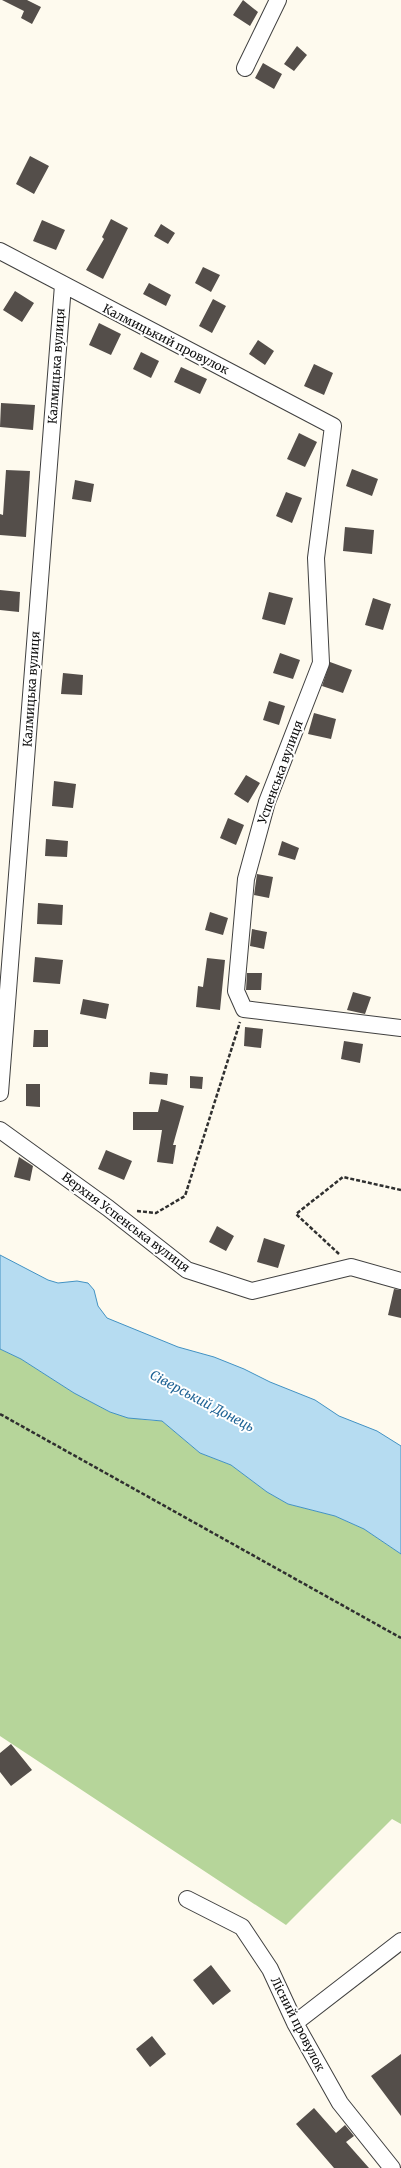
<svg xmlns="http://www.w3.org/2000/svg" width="401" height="2168" viewBox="0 0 401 2168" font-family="Merriweather,serif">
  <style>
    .forest { fill: #b6d59a }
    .water { fill: #b6dcf1; stroke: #4292c3 }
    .building { fill: #544e4a }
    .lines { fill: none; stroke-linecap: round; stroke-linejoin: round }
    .minor-casing { stroke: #404040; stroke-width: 18 }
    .path { stroke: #2f2f2f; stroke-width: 2.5; stroke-dasharray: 4 2; stroke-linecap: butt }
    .minor { stroke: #fff; stroke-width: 16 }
    .labels { text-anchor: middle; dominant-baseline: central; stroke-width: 4; stroke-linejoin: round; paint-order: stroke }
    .street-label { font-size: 12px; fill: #0d0d0d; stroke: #fff }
    .water-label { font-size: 13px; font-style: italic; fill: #1f6395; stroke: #fff }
  </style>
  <rect width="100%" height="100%" fill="#fefaee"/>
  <path class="forest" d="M0,1349L21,1359L74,1393L110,1412L145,1420L162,1421L200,1453L231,1465L267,1492L288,1504L335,1516L364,1529L401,1554V1824L392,1819L286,1925L0,1736Z"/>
  <path class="water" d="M0,1255L48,1280L58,1283L77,1281L88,1283L94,1290L98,1306L107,1318L178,1347L214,1357L244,1369L270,1382L315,1400L339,1416L377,1431L401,1446V1554L364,1529L335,1516L288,1504L267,1492L231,1465L200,1453L162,1421L128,1418L110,1412L74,1393L21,1359L0,1349Z"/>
  <path class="building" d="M2,0H27L41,7L32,24L21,18L24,11Z
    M243,0L258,12L250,26L233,15Z
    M297,46L307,55L294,71L284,64Z
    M263,63L282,74L274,89L255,78Z
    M30,156L49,166L34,194L16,184Z
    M111,219L128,228L103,279L86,270L104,239L102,237Z
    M42,220L65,230L56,250L33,241Z
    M161,224L175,233L168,244L154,236Z
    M203,267L220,275L211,292L195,283Z
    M149,283L171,295L166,306L143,294Z
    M15,291L34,303L22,322L3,310Z
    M213,299L226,306L212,333L199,326Z
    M99,323L121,334L111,355L89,345Z
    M258,340L274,351L265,365L249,354Z
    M141,352L159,361L151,378L133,369Z
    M314,364L333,373L324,395L304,386Z
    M181,367L207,379L200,394L174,382Z
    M1,403L35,405L33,430L0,427Z
    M299,433L317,442L305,467L287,459Z
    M352,469L378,479L372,496L346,486Z
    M6,470L30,471L26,537L0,535V514L3,515Z
    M75,480L94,484L91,502L72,499Z
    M286,492L302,498L292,523L276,516Z
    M345,527L374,530L372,554L343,551Z
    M0,590L20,592L19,612L0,610Z
    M269,592L293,598L285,625L262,619Z
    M373,598L391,604L383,630L365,625Z
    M280,653L300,660L293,679L273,673Z
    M330,662L352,670L343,693L322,686Z
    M63,673L83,675L82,695L61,694Z
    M269,701L285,706L279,725L263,720Z
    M314,713L336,719L331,739L308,734Z
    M246,775L260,783L248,803L234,794Z
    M54,781L76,784L73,808L52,806Z
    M228,818L244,825L236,845L220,838Z
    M46,839L68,841L67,857L45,856Z
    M282,841L299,848L295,860L278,855Z
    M257,874L273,877L269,898L254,895Z
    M38,903L63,905L62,925L37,924Z
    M210,912L228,918L223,935L205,930Z
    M252,929L267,932L264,949L250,946Z
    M35,957L63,960L60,984L33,982Z
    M207,958L225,960L220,1010L196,1007L198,986L203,987Z
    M247,973H262L261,990H246Z
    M353,992L371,997L365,1014L347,1010Z
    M83,999L109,1004L106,1019L80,1014Z
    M245,1027L263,1029L261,1048L244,1046Z
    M34,1030H48V1047H33Z
    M344,1041L363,1044L360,1063L341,1059Z
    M150,1072L168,1074L167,1085L149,1084Z
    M190,1076L203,1077L202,1089L190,1088Z
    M26,1084H40V1107L26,1106Z
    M161,1099L184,1106L173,1145H176L173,1164L157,1162L162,1130H133V1112H158Z
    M106,1150L132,1161L124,1180L98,1169Z
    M19,1157L33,1166L30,1181L14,1177Z
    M217,1226L234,1236L226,1251L209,1242Z
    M264,1238L285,1245L278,1268L257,1262Z
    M394,1289L401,1290V1318L388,1315Z
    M11,1744L32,1770L11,1786L0,1772V1753Z
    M211,1965L231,1991L213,2005L193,1980Z
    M152,2036L166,2054L150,2067L136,2049Z
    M401,2054V2116L371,2076Z
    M314,2108L336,2133L345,2125L354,2136L346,2142L369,2168H334L296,2124Z"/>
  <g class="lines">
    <g class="minor-casing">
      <path id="minor" d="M245,68L278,0
        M0,251L333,426L316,558L321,663L267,802L246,879L236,991L244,1009L401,1028
        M0,1093L63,285
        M0,1130L108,1208L187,1270L252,1291L351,1267L401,1281
        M187,1899L242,1927L270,1969L295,2023L340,2103L392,2168
        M295,2023L401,1941"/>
    </g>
    <path class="path" d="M137,1211L156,1213L185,1196L240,1022
      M339,1254L296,1214L343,1177L401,1190
      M0,1414L401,1638"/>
    <use href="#minor" class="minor"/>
  </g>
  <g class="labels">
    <g class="street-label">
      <text transform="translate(166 339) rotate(27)">Калмицький провулок</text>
      <text transform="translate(56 366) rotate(-86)">Калмицька вулиця</text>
      <text transform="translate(31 689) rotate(-86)">Калмицька вулиця</text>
      <text transform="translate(280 772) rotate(-70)">Успенська вулиця</text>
      <text transform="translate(126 1222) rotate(37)">Верхня Успенська вулиця</text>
      <text transform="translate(298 2024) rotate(63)">Лісний провулок</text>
    </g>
    <g class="water-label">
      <text transform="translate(202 1401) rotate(28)">Сіверський Донець</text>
    </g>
  </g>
</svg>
